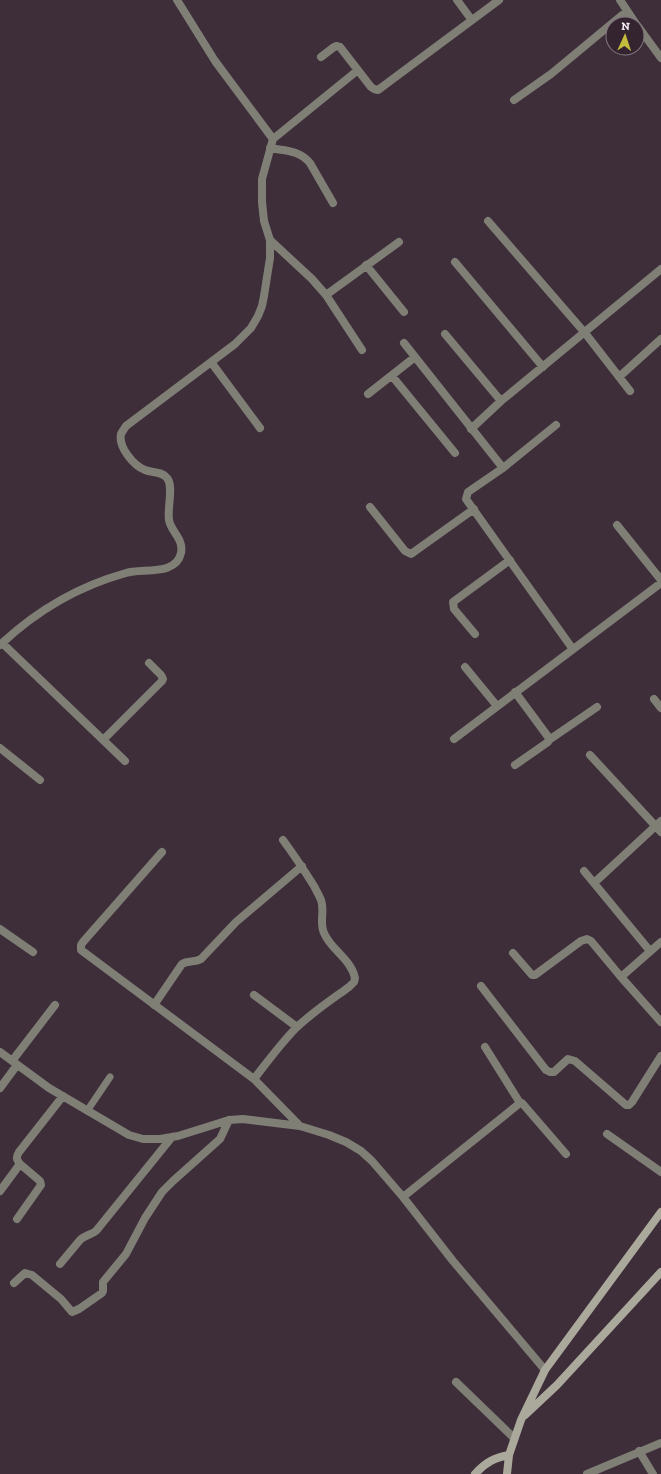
<svg xmlns="http://www.w3.org/2000/svg" width="661" height="1474" viewBox="0 0 661 1474" font-family="'Zilla Slab',serif">
  <style>
    .lines { fill: none; stroke-linecap: round; stroke-linejoin: round }
    .lane { stroke: #7f7f76; stroke-width: 7 }
    .street { stroke: #7f7f76; stroke-width: 8 }
    .secondary { stroke: #aaa99b; stroke-width: 8 }
  </style>
  <rect width="100%" height="100%" fill="#3e2e3a"/>
  <g class="lines">
    <path class="lane" d="M87,1111L110,1077"/>
    <path class="street" d="M457,0L471,19
      M620,0L636,24
      M637,25L661,58
      M321,57L334,47L336,46L340,47L371,87L374,89L378,90L499,0
      M514,100L551,74L627,11
      M273,139L358,70
      M270,148C286,151 299,150 310,163L333,203
      M488,221L585,333L630,391
      M270,240L312,279L326,295L362,350
      M455,262L543,367
      M366,265L404,312
      M326,295L399,242
      M445,334L501,401
      M404,343L503,468
      M211,362L260,428
      M392,376L455,453
      M619,377L661,339
      M368,394L415,357
      M556,425L503,468L468,492L466,499L572,648
      M471,429L501,401L661,269
      M370,507L405,551L411,554L474,509
      M617,525L661,580
      M475,634L454,609L453,602L510,560
      M2,643L125,761
      M0,645C35,612 79,586 126,573C143,568 176,576 181,553C184,539 171,532 169,520C167,508 174,486 167,478C162,471 152,473 145,470C134,466 118,447 121,434C122,432 124,429 126,426L235,344L251,328L258,316L262,306L264,296L270,258V240L264,221L262,202V179L273,139L215,61L177,0
      M465,667L497,706
      M515,692L549,738L548,742L515,765
      M654,699L661,708
      M454,739L661,583
      M103,740L162,681L163,679L161,675L149,663
      M549,740L597,707
      M0,748L40,780
      M590,755L661,832
      M162,852L83,942L81,945V950L254,1079L300,1126
      M584,871L650,951
      M594,883L661,821
      M0,929L33,952
      M513,953L532,975H535L581,941L587,939L591,941L621,977L661,1022
      M621,977L661,942
      M481,986L546,1070L550,1072H554L568,1059L575,1061L626,1105H629L632,1102L661,1056
      M254,995L297,1027
      M154,1005L182,964C188,960 194,963 201,959L236,922L302,866
      M485,1047L520,1103H522L566,1154
      M0,1052L49,1088L129,1135L143,1139H160L178,1136L229,1120L243,1119L300,1126L329,1135L346,1142L361,1151L372,1161L403,1197L453,1261L545,1370
      M12,1061L55,1005
      M254,1079C268,1061 281,1043 297,1027C313,1012 331,1000 349,987L354,982L355,978C351,959 331,950 324,933C319,923 325,911 321,900C319,895 316,890 314,886C304,870 294,855 283,840
      M0,1088L17,1065
      M607,1134L661,1172
      M0,1191L20,1164C16,1159 16,1157 19,1152L63,1096
      M403,1197L520,1103
      M17,1219L41,1185L40,1181L20,1164
      M60,1264L80,1240C85,1235 91,1235 96,1231L172,1137
      M14,1283L25,1273L32,1275L61,1299L72,1312L79,1309L102,1293L103,1291V1282L126,1254L145,1218L162,1192L173,1181L220,1139L229,1120
      M456,1382L514,1438
      M639,1451L653,1474
      M587,1474L661,1443"/>
    <path class="secondary" d="M525,1415L557,1385L661,1272
      M475,1474C486,1462 494,1458 509,1455
      M507,1474L509,1455L521,1420L545,1370L661,1212"/>
  </g>
  <g transform="translate(625 36) rotate(3)"><circle r="19" fill="#33242f" stroke="#83767f"/>
  <path d="M0-3L7 15L0 10L-7 15Z" fill="#c4bc3d"/>
  <text y="-6" font-size="11" font-weight="bold" text-anchor="middle" fill="#faf0f7">N</text>
  </g>
</svg>
